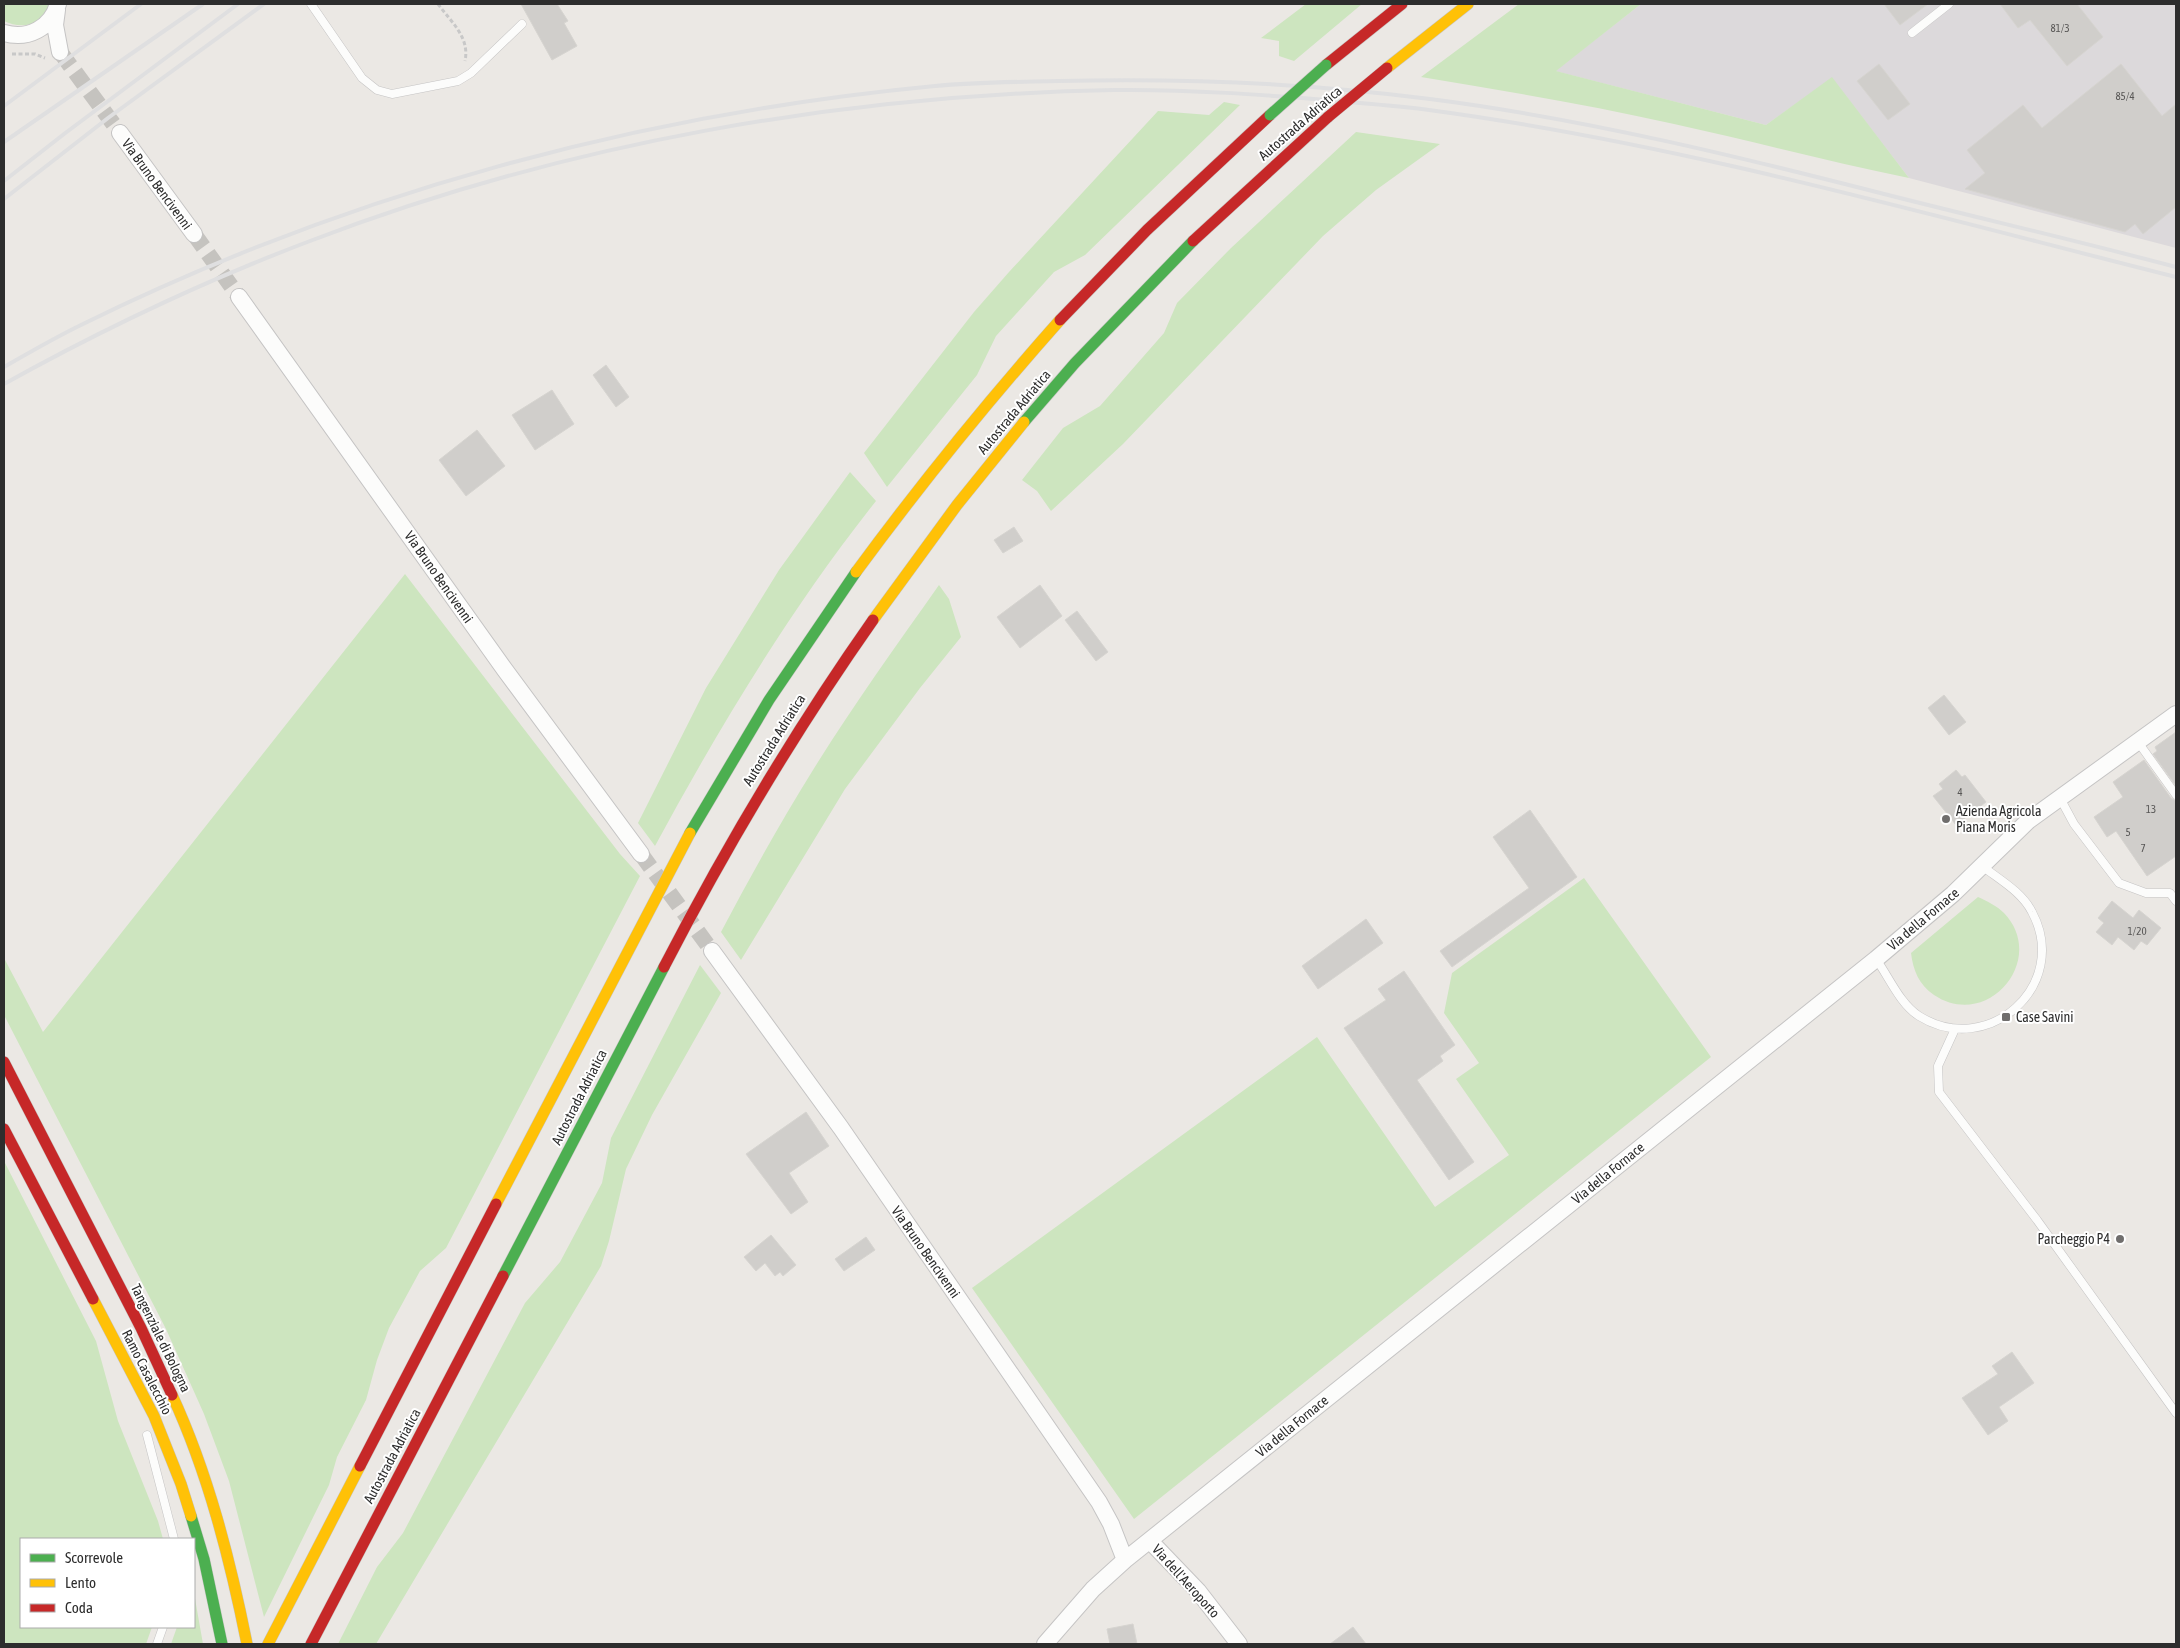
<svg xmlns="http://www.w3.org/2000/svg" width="2180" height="1648" viewBox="0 0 2180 1648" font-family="'Asap Condensed',sans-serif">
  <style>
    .industrial { fill: #dcd9db }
    .green { fill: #cde5bf }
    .building { fill: #d0cecb; stroke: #d6d4d0 }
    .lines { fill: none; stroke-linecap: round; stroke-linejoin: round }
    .street-tunnel { stroke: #c5c3bf; stroke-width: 16; stroke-dasharray: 16 8; stroke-linecap: butt }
    .lane-casing { stroke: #c5c4c4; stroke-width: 9 }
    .street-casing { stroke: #c5c4c4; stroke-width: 18 }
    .fast-casing { stroke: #c6c5c3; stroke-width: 12 }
    .slow-casing { stroke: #c6c5c3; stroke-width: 12 }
    .jam-casing { stroke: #c6c5c3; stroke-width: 12 }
    .path { stroke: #c8c8c8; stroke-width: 3; stroke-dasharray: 4 2.5; stroke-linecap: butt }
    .lane { stroke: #fcfcfb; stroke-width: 8 }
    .street { stroke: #fcfcfb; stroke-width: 16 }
    .fast { stroke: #4caf50; stroke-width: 11 }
    .slow { stroke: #ffc107; stroke-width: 11 }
    .jam { stroke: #c62828; stroke-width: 11 }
    .rail { stroke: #dfdfe0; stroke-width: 4 }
    .fast-bridge-casing { stroke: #c6c5c3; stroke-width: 12; stroke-linecap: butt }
    .jam-bridge-casing { stroke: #c6c5c3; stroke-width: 12; stroke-linecap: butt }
    .fast-bridge { stroke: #4caf50; stroke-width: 11 }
    .jam-bridge { stroke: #c62828; stroke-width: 11 }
    .poi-dot { fill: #706e6d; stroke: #fff; stroke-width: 2 }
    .labels { text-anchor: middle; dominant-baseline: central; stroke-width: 4; stroke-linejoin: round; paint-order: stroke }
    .number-label { font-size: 11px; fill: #585756 }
    .street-label { font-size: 14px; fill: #2d2d2d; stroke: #fff }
    .poi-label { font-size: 14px; fill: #2d2d2d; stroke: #fff; text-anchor: start }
  </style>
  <rect width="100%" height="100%" fill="#ebe8e4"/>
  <path class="industrial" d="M1641,4H2176V248L1909,178L1832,78L1766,125L1555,71Z"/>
  <path class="green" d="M4,4H50C44,25 22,30 4,21Z
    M1306,4H1362L1294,61L1279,56V41L1261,38Z
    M1519,4H1641L1556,71L1766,125L1832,77L1909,178C1830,162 1752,141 1674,124C1590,105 1505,91 1421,77Z
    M1224,102L1240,105L1085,255L1054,272L996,336L977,375L887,487L864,453L974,312L1009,272L1158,111L1209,115Z
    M1356,132L1440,144L1376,190L1323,236L1123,444L1051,511L1037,491L1022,480L1063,428L1100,406L1164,333L1177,303L1231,248Z
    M850,472L876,501C791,608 720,726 655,846L638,823L706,688L779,570Z
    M405,574L620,854L640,876L446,1248L420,1271L389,1328L377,1360L366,1400L337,1457L329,1485L264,1617L229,1481L204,1414L166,1329L4,1015V958L43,1032Z
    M939,585L949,599L961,637L920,688L845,789L741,960L721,932C750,877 780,823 813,770C852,707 896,646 939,585Z
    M1584,878L1711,1057L1134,1519L972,1288L1317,1037L1435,1207L1509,1155L1456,1079L1479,1063L1444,1013L1452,973Z
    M1978,897C1987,901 1997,906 2004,913C2048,959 1988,1031 1934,995C1919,985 1913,970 1911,953Z
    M700,965L721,993L652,1115L626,1169L609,1241L601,1266L376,1644H338L377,1567L403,1533L525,1303L560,1262L602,1183L611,1138Z
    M4,1161L96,1341L118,1421L158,1521L163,1539H21V1627H152L146,1644H4Z
    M194,1593L203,1644H171L177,1627H194Z"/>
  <path class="building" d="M521,4H557L568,21L564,23L577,46L552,60Z
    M1884,4H1928L1900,25Z
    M2000,4H2077L2103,37L2067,66L2030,20L2018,28Z
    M1879,64L1910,104L1888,120L1857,81Z
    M2121,64L2162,116L2176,104V207L2143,234L2135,224L2125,232L1965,189L1985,173L1967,150L2023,105L2042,128Z
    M606,365L629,397L616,407L593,375Z
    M552,390L574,424L535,450L512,415Z
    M477,430L505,466L466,496L439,460Z
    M1014,527L1023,541L1003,553L994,540Z
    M1040,585L1062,616L1020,648L997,617Z
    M1077,611L1108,652L1096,661L1065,620Z
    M1944,695L1966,722L1949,735L1928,708Z
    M2176,732V786L2153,754L2157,751L2155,747Z
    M2144,760L2171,798L2176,801V856L2147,876L2116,831L2107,837L2094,817L2123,797L2113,782Z
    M1956,770L1962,777L1965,775L1986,802L1956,825L1933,796L1943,789L1939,784Z
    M1530,810L1577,877L1452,967L1440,951L1529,888L1493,837Z
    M2112,901L2133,918L2139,910L2161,928L2147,945L2141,941L2134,950L2118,937L2112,945L2096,932L2104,923L2098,918Z
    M1366,919L1383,943L1318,989L1302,966Z
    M1404,971L1455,1045L1440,1056L1443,1061L1417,1080L1474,1162L1449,1180L1344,1028L1386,1000L1378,989Z
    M806,1112L829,1146L789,1173L808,1202L791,1214L746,1154Z
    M771,1235L796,1265L783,1276L780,1272L775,1276L765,1263L756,1271L744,1257Z
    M866,1237L875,1250L844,1271L835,1259Z
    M2012,1352L2034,1383L1999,1407L2008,1421L1988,1435L1962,1398L1998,1374L1992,1366Z
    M1133,1624L1137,1644H1110L1107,1629Z
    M1353,1627L1366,1644H1330Z"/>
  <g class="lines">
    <path class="street-tunnel" d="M61,53L120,133
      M194,234L239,297
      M641,854L712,951"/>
    <g class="lane-casing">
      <path id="lane" d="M311,4L362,78L377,90L392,94L458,81L471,73L522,24
        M1912,33L1949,4
        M2138,742L2176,795
        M2060,798L2074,824L2119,883L2146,893H2170L2176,901
        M1876,959C1889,977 1900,1004 1919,1016C1988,1059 2071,985 2032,912C2022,892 2000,880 1982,866
        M1955,1029L1938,1066L1939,1092L2037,1220L2176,1413
        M147,1435L174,1539
        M157,1644L163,1627"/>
    </g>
    <g class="street-casing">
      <path id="street" d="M57,10L55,25L60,52
        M4,33C28,40 51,28 58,4
        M120,133L194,234
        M239,297L505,670L641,854
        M712,951L841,1128L1099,1502L1111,1524L1125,1560
        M1150,1541L1198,1591L1239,1644
        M1045,1644L1093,1589L1125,1560L1876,959L1953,894L2028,821L2176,714"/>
    </g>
    <g class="fast-casing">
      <path id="fast" d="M1024,422L1075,363L1193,241
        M690,833L769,700L856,572
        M503,1276L664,967
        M191,1516L204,1559L222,1644"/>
    </g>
    <g class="slow-casing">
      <path id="slow" d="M1387,68L1468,4
        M856,572C920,485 988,401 1060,320
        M873,620L957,505L1024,422
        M496,1204L690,833
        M93,1299L154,1416L181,1484L191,1516
        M172,1395C208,1473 230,1559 247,1644
        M268,1644L360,1466"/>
    </g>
    <g class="jam-casing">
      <path id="jam" d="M1326,65L1402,4
        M1193,241L1328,117
        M1060,320L1147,230L1270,115
        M664,967C726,847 795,731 873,620
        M4,1062L141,1328L172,1395
        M4,1129L93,1299
        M360,1466L496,1204
        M311,1644L503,1276"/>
    </g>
    <path class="path" d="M438,4C451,22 470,37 465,61
      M12,54H35L45,58"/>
    <use href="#lane" class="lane"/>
    <use href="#street" class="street"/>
    <use href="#fast" class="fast"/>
    <use href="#slow" class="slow"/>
    <use href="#jam" class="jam"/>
    <path class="rail" d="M4,106L141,4
      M4,142L203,4
      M4,181L64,134L238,4
      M4,199L108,118L264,4
      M4,367C30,352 56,337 83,324C349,193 640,114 935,86C976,82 1018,82 1059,81C1182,78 1307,83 1430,99C1586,119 1740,157 1892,196C1987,220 2082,242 2176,267
      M4,384C103,329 204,281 310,241C566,143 841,95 1114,90C1189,89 1264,95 1339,101C1369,104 1399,106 1429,110C1682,144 1929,215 2176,277"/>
    <g class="fast-bridge-casing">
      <path id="fast-bridge" d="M1270,115L1326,65"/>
    </g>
    <g class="jam-bridge-casing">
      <path id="jam-bridge" d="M1328,117L1387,68"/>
    </g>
    <use href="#fast-bridge" class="fast-bridge"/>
    <use href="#jam-bridge" class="jam-bridge"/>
  </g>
  <g class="poi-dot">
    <circle cx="1946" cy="819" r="5"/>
    <rect x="2001" y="1012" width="10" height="10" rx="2.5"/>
    <circle cx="2120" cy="1239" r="5"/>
  </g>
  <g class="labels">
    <g class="number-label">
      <text x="2060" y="28">81/3</text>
      <text x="2125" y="96">85/4</text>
      <text x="1960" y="792">4</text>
      <text x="2151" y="809">13</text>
      <text x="2128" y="832">5</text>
      <text x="2143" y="848">7</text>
      <text x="2137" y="931">1/20</text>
    </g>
    <g class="street-label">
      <text transform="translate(1300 123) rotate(-41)">Autostrada Adriatica</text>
      <text transform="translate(157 184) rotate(54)">Via Bruno Bencivenni</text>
      <text transform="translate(1014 412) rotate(-50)">Autostrada Adriatica</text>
      <text transform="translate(439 577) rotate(55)">Via Bruno Bencivenni</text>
      <text transform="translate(774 740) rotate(-58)">Autostrada Adriatica</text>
      <text transform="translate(1923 919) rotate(-40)">Via della Fornace</text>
      <text transform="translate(579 1097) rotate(-63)">Autostrada Adriatica</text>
      <text transform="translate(1608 1173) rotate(-39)">Via della Fornace</text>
      <text transform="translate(926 1252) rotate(55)">Via Bruno Bencivenni</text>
      <text transform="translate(161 1338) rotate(64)">Tangenziale di Bologna</text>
      <text transform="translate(147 1372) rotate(63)">Ramo Casalecchio</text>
      <text transform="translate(1292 1426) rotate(-39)">Via della Fornace</text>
      <text transform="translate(392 1456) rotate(-62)">Autostrada Adriatica</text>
      <text transform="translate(1186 1581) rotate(48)">Via dell'Aeroporto</text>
    </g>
    <g class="poi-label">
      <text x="1956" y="811">Azienda Agricola<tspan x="1956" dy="16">Piana Moris</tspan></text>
      <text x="2016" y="1017">Case Savini</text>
      <text x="2110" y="1239" text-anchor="end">Parcheggio P4</text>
    </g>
  </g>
  <rect width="2180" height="1648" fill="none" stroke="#2d2d2d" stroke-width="10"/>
  <rect x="20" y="1538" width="175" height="90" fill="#ffffff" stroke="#ababab"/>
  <rect x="30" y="1554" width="25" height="8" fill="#4caf50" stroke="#ababab"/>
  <text x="65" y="1563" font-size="15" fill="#2d2d2d">Scorrevole</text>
  <rect x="30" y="1579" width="25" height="8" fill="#ffc107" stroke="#ababab"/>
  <text x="65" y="1588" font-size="15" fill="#2d2d2d">Lento</text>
  <rect x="30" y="1604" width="25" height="8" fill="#c62828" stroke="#ababab"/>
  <text x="65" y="1613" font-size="15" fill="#2d2d2d">Coda</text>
</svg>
